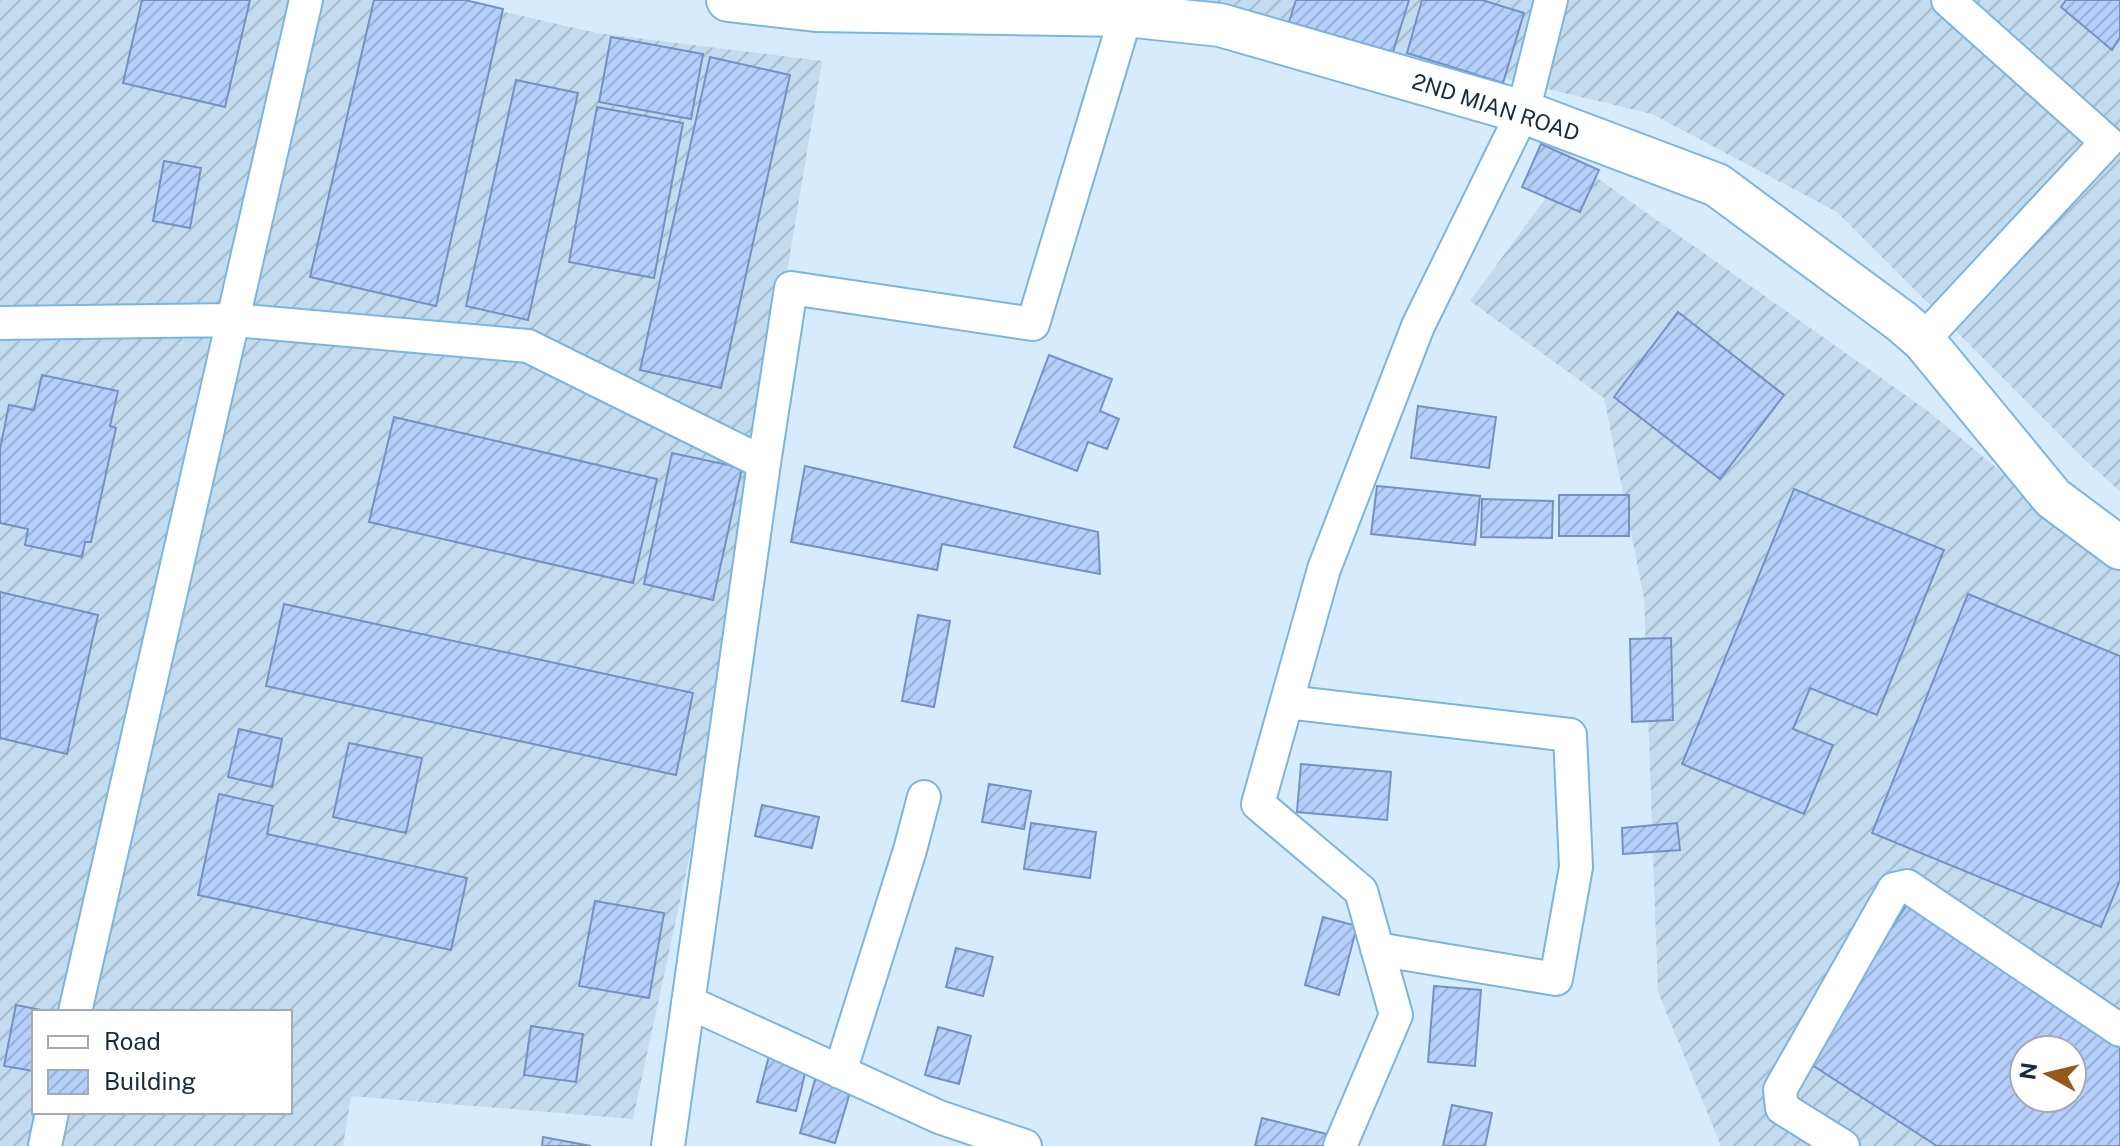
<svg xmlns="http://www.w3.org/2000/svg" width="2120" height="1146" viewBox="0 0 2120 1146" font-family="'Public Sans',sans-serif">
  <style>
    .industrial { fill: url(#industrial-furrows); fill-rule: evenodd }
    .building { fill: url(#building-hatch); stroke: #7392c4; stroke-width: 2; fill-rule: evenodd }
    .lines { fill: none; stroke-linecap: round; stroke-linejoin: round }
    .minor-casing { stroke: #7cb5de; stroke-width: 36 }
    .major-casing { stroke: #7cb5de; stroke-width: 46 }
    .minor { stroke: #fff; stroke-width: 32 }
    .major { stroke: #fff; stroke-width: 42 }
    .labels { text-anchor: middle; dominant-baseline: central; stroke-width: 8; stroke-linejoin: round; paint-order: stroke }
    .street-label { font-size: 22px; fill: #162d3d; stroke: #fff }
  </style>
  <defs>
    <pattern id="industrial-furrows" width="10" height="10" patternUnits="userSpaceOnUse" patternTransform="scale(2)"><rect width="10" height="10" fill="#c2dbee"/><path d="M-1 1l2-2M0 10L10 0M9 11l2-2" fill="none" stroke="#a6bccd"/></pattern>
    <pattern id="building-hatch" width="6" height="6" patternUnits="userSpaceOnUse" patternTransform="scale(2)"><rect width="6" height="6" fill="#b5cffa"/><path d="M-1 1l2-2M0 6l6-6M5 7l2-2" fill="none" stroke="#9bb2d7"/></pattern>
  </defs>
  <rect width="100%" height="100%" fill="#d6ecfd"/>
  <path class="industrial" d="M0,0H452L597,33L822,61L692,845L633,1119L351,1096L343,1146H0ZM34,1012H290V1112H34Z
    M1166,0H2120V491L2088,463L1837,212L1652,114L1183,1Z
    M1573,161L1928,411L2120,571V1146H1721L1658,992L1644,598L1604,398L1470,301ZM2024,1050H2072V1098H2024Z"/>
  <path class="building" d="M142,0H250L225,107L123,83Z
    M374,0H465L503,9L436,306L310,277Z
    M1296,0H1409L1393,52L1289,22Z
    M1422,0H1482L1524,13L1503,83L1407,53Z
    M2066,0H2120V37L2112,50L2061,7Z
    M611,37L703,54L691,119L599,102Z
    M710,57L790,75L721,388L640,370Z
    M516,80L578,93L528,320L466,306Z
    M597,107L683,123L654,278L569,262Z
    M1541,144L1599,170L1580,212L1522,187Z
    M164,161L201,168L190,228L153,221Z
    M1678,312L1784,395L1720,479L1614,397Z
    M1049,355L1112,379L1100,411L1119,419L1107,449L1088,442L1077,471L1014,447Z
    M42,375L118,391L110,426L116,428L91,542H85L82,557L25,545L28,529L0,523V449L9,405L34,410Z
    M1418,406L1496,417L1489,468L1411,458Z
    M394,417L657,479L633,583L369,522Z
    M672,453L742,468L713,600L644,584Z
    M805,466L1098,532L1100,574L942,544L937,570L791,542Z
    M1377,486L1480,496L1475,545L1371,534Z
    M1794,489L1944,550L1877,715L1810,688L1793,729L1833,745L1804,814L1682,764Z
    M1559,495H1629V536H1559Z
    M1482,499L1553,501L1552,538L1481,537Z
    M0,592L98,615L67,754L0,738Z
    M1968,594L2120,656V880L2101,927L1872,833Z
    M284,604L693,693L676,775L266,686Z
    M918,615L950,621L934,707L902,701Z
    M1671,638L1673,720L1632,722L1630,639Z
    M239,729L282,739L272,787L228,777Z
    M349,743L422,758L406,833L333,817Z
    M1301,764L1391,772L1387,820L1297,812Z
    M989,784L1031,791L1024,829L982,822Z
    M219,794L273,806L267,834L467,878L451,950L198,895Z
    M762,805L819,817L812,848L755,836Z
    M1031,823L1096,832L1090,878L1024,869Z
    M1677,823L1680,850L1623,854L1622,828Z
    M595,901L664,913L649,998L579,986Z
    M1909,901L2120,1040V1146H1937L1806,1061ZM2024,1050H2072V1098H2024Z
    M1323,917L1357,926L1339,995L1305,985Z
    M956,948L993,957L983,996L946,987Z
    M1434,986L1481,990L1475,1066L1428,1062Z
    M16,1005L51,1012H34V1071L4,1066Z
    M531,1026L583,1034L576,1082L524,1075Z
    M938,1027L971,1036L959,1084L925,1075Z
    M770,1052L808,1061L796,1111L757,1102Z
    M818,1069L854,1079L835,1143L800,1133Z
    M1452,1105L1492,1113L1485,1146H1443Z
    M1262,1118L1331,1135L1328,1146H1255Z
    M543,1137L591,1146H542Z"/>
  <g class="lines">
    <g class="minor-casing">
      <path id="minor" d="M0,323L234,320L528,346L764,463L668,1146
        M1923,340L2107,142L1948,0
        M764,463L791,288L1033,324L1126,15
        M1287,702L1570,735L1576,867L1556,979L1377,949
        M688,1002L939,1117L1025,1146
        M75,1012L306,0
        M840,1072L910,850L924,797
        M45,1146L52,1112
        M1340,1146L1396,1015L1361,891L1258,804L1324,569L1418,326L1523,112L1551,0
        M1843,1146L1782,1108L1780,1090L1894,889L1907,886L2120,1030"/>
    </g>
    <g class="major-casing">
      <path id="major" d="M728,0L816,10L1126,15L1220,25L1523,112L1717,185L1901,321L1923,340L2053,498L2120,548"/>
    </g>
    <use href="#minor" class="minor"/>
    <use href="#major" class="major"/>
  </g>
  <g class="labels">
    <g class="street-label">
      <text transform="translate(1496 107) rotate(18)">2ND MIAN ROAD</text>
    </g>
  </g>
  <rect x="32" y="1010" width="260" height="104" fill="#ffffff" stroke="#a2abb1" stroke-width="2"/>
  <rect x="48" y="1036" width="40" height="12" fill="#ffffff" stroke="#a2abb1" stroke-width="2"/>
  <text x="104" y="1050" font-size="24" fill="#162d3d">Road</text>
  <rect x="48" y="1070" width="40" height="24" fill="url(#building-hatch)" stroke="#a2abb1" stroke-width="2"/>
  <text x="104" y="1090" font-size="24" fill="#162d3d">Building</text>
  <g transform="translate(2048 1074) rotate(278)"><circle r="38" fill="#ffffff" stroke="#a2abb1" stroke-width="2"/>
  <path d="M0-6L14 30L0 20L-14 30Z" fill="#96591d"/>
  <text y="-12" font-size="22" font-weight="bold" text-anchor="middle" fill="#162d3d">N</text>
  </g>
</svg>
